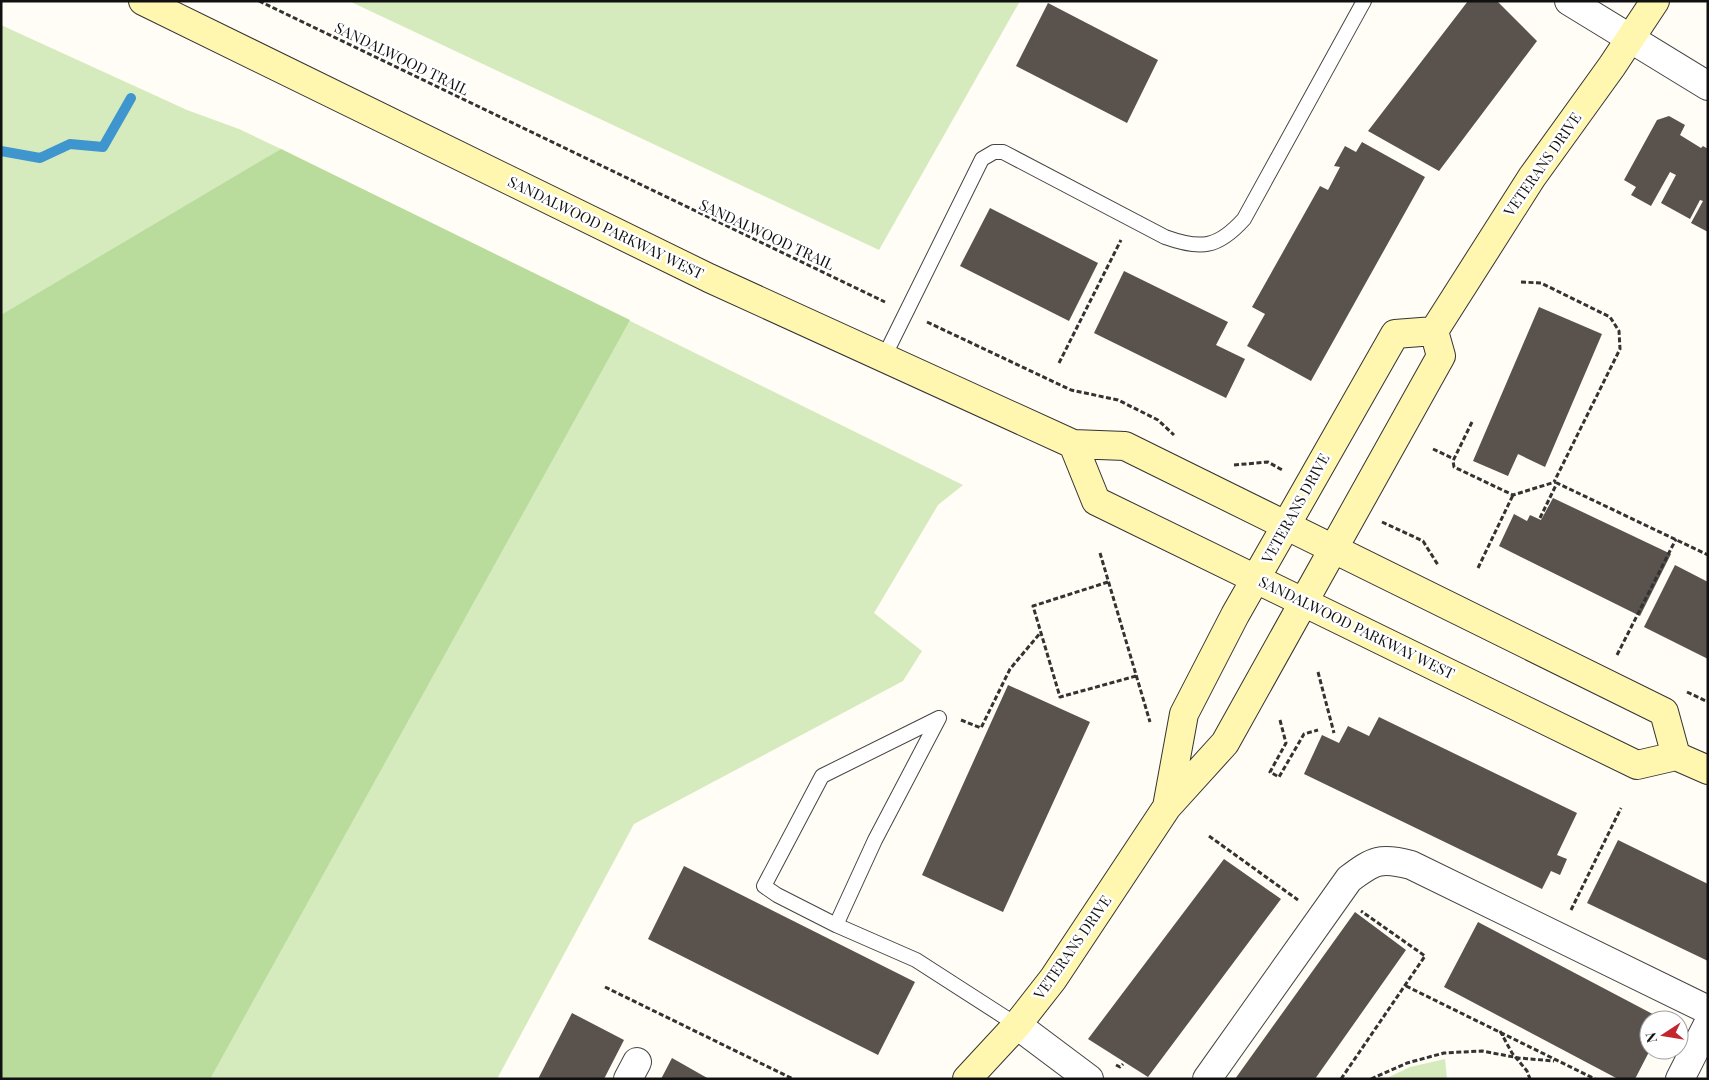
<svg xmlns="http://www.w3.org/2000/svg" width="1709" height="1080" viewBox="0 0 1709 1080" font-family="'Playfair Display',serif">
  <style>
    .green { fill: #d5ebbd }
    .forest { fill: #b9dc9c }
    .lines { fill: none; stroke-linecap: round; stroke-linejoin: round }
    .stream { stroke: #3f96cf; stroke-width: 10 }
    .building { fill: #5a524d }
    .lane-casing { stroke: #444; stroke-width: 16 }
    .street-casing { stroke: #444; stroke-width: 30 }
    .secondary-casing { stroke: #333; stroke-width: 30 }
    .path { stroke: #333; stroke-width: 3; stroke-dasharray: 5 2.5; stroke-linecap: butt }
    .lane { stroke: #fff; stroke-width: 14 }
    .street { stroke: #fff; stroke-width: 28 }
    .secondary { stroke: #fff6b0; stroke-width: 28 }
    .labels { text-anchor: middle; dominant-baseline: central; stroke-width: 5; stroke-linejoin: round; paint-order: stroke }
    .street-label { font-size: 15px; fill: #111; stroke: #fff }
  </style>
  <rect width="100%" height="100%" fill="#fffdf5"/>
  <path class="green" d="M349,1H1020L879,250Z
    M1,25L187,110L239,129L281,149L963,485L938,505L874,613L922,651L903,681L634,824L497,1079H1Z
    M1445,1059L1447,1079H1385L1410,1067Z"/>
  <path class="forest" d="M281,149L630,320L210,1079H1V315Z"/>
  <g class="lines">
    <path class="stream" d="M1,151L40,158L70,144L103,147L131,98"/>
  </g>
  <path class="building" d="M1468,1H1497L1537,41L1439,171L1368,131Z
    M1048,3L1158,60L1127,123L1016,66Z
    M1669,116L1685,125L1680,135L1701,148L1703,146L1708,149V232L1691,223L1703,201L1700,200L1690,219L1661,203L1676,175L1670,172L1651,206L1631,195L1636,187L1624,180L1657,120Z
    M1362,142L1425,177L1311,381L1247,346L1265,314L1252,307L1320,186L1328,190L1340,167L1334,166L1345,146L1356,152Z
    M990,208L1098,263L1069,321L960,266Z
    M1124,271L1228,322L1216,345L1245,359L1226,398L1094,333Z
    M1539,307L1602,334L1545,467L1518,454L1508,476L1473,461Z
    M1553,498L1671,554L1640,616L1499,546L1514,514L1527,521L1530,515L1541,520Z
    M1675,565L1708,582V659L1644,627Z
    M1008,685L1090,722L1003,912L922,875Z
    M1379,717L1577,813L1557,855L1567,859L1560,875L1551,871L1542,889L1304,774L1322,735L1339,743L1348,726L1369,736Z
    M1618,840L1708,884V961L1587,903Z
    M1224,859L1281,899L1148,1077L1088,1039Z
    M684,866L915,982L878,1055L648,939Z
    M1355,912L1406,950L1315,1079H1235Z
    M1478,922L1664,1020H1649L1650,1050L1635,1079H1618L1444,987Z
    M572,1013L624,1040L604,1079H538Z
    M672,1058L709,1079H661Z"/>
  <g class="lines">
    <g class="lane-casing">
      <path id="lane" d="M884,357L982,159L994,152H1003L1165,237C1201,250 1218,248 1244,219L1364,1
        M939,718L875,840L836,925L916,960L1017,1025
        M836,925L777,895L764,886L822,776L939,718"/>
    </g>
    <g class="street-casing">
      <path id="street" d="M1569,1L1708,86
        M1017,1025L1089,1079
        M628,1079L637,1062
        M1207,1079L1349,879C1374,860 1381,857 1411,865L1708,1010
        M1680,1079L1708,1024"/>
    </g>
    <g class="secondary-casing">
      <path id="secondary" d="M143,1L709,278L1073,444L1125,446L1664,712L1676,756
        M1073,444L1096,501L1637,765L1676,756L1708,770
        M1167,807L1184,714L1235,615L1395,334L1434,331
        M967,1079L1017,1025L1053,979L1167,807L1225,743L1441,356L1434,331L1532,177L1612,66L1655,1"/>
    </g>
    <path class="path" d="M259,1L885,302
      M1521,282L1541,283L1610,317L1619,331L1620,349L1554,482
      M927,322L1071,390L1118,400L1158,420L1174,435
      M1059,363L1121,240
      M1472,422L1453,461L1454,467L1513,495L1555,482
      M1433,449L1454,459
      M1234,465L1268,462L1284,471
      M1540,518L1557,483L1708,555
      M1382,522L1423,541L1438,565
      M1100,553L1150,722
      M1478,568L1513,495
      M1108,582L1033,606L1060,697L1136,676
      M1617,655L1676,539
      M1318,672L1334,733
      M1687,692L1708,702
      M961,720L981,728L1010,669L1041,632
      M1280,720L1286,743L1270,772L1279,777L1304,734L1318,730
      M1209,836L1298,900
      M1571,910L1621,808
      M1406,986L1595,1079
      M605,987L793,1079
      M1500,1031L1512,1053L1527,1071L1530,1079
      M1116,1065L1120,1067L1123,1064
      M1341,1079L1425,956L1361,911
      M1371,1079L1407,1063L1444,1053L1482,1051L1519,1058L1554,1061"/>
    <use href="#lane" class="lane"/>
    <use href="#street" class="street"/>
    <use href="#secondary" class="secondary"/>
  </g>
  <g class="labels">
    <g class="street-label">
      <text transform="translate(402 58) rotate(26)">SANDALWOOD TRAIL</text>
      <text transform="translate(1542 164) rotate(-55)">VETERANS DRIVE</text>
      <text transform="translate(606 227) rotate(26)">SANDALWOOD PARKWAY WEST</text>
      <text transform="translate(767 234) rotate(25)">SANDALWOOD TRAIL</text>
      <text transform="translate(1295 508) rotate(-61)">VETERANS DRIVE</text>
      <text transform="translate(1357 627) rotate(26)">SANDALWOOD PARKWAY WEST</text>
      <text transform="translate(1072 947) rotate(-55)">VETERANS DRIVE</text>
    </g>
  </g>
  <rect width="1709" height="1080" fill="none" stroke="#111111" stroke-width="5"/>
  <g transform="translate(1664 1035) rotate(258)"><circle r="24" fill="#ffffff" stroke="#a0a0a0"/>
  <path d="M0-4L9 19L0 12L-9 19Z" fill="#c4262e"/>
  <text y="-8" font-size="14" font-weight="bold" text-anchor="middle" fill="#111111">N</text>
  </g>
</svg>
